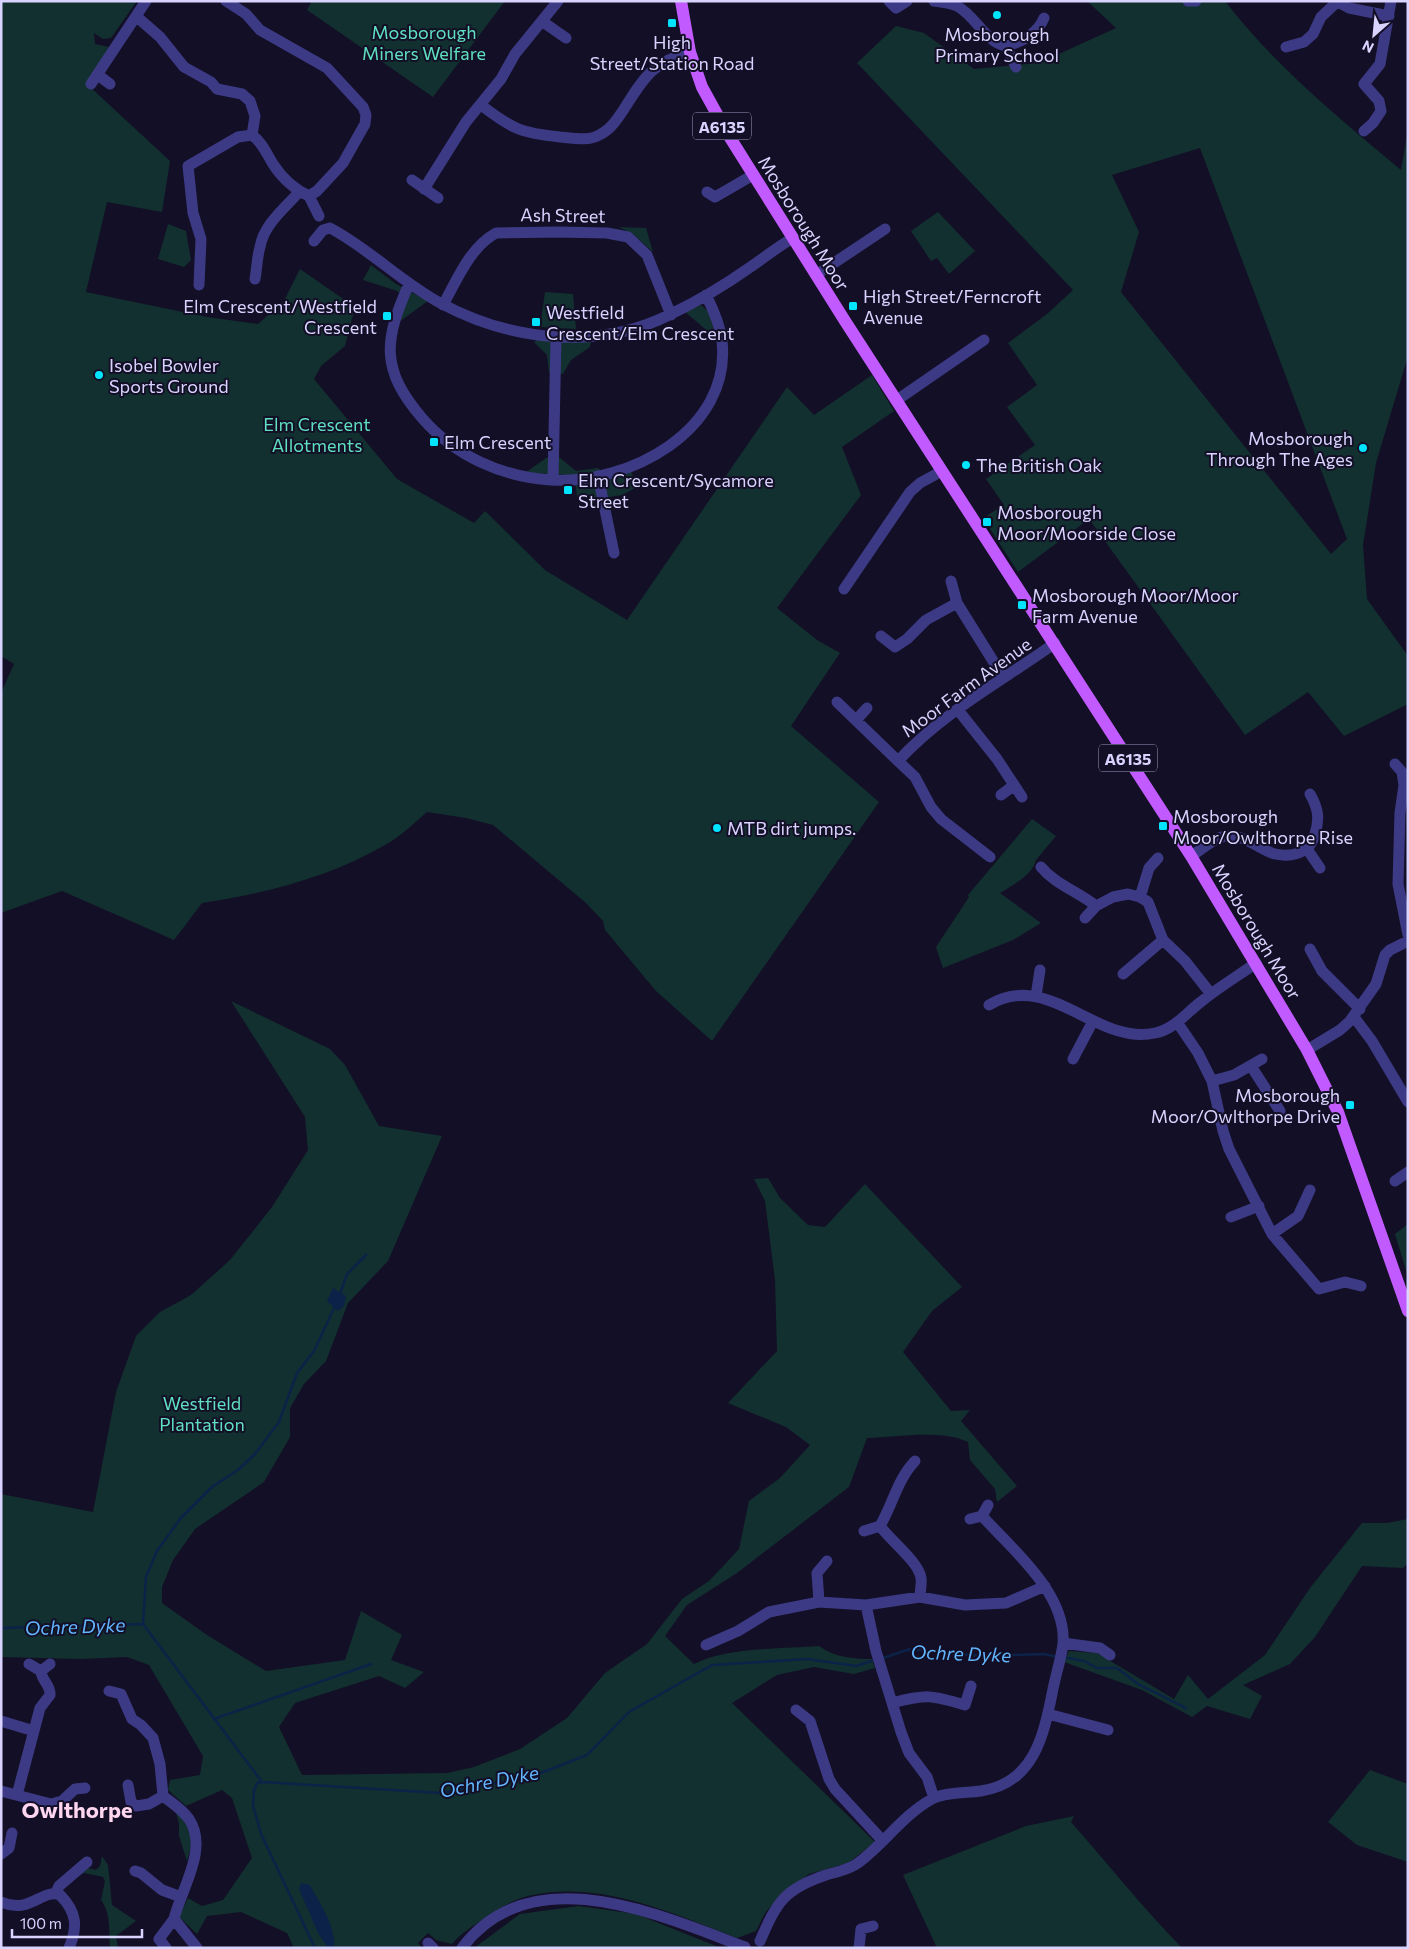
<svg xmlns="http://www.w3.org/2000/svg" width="1409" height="1949" viewBox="0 0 1409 1949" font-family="Commissioner,sans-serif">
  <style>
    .green { fill: #12302f; fill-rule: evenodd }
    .water { fill: #0c2248 }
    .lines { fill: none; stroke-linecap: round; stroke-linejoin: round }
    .stream { stroke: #0c2248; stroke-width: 2.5 }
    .minor { stroke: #3d3a85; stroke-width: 11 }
    .major { stroke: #c25bff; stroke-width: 12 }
    .poi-dot { fill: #00e5ff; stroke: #130f26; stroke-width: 2 }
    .labels { text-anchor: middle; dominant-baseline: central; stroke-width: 4; stroke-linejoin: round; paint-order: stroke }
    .shield { fill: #130f26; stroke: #9e99be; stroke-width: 1 }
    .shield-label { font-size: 16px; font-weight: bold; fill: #d9d4ff }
    .park-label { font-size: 18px; fill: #5fe0c0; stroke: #130f26 }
    .poi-label { font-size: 18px; fill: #d9d4ff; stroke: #130f26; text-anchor: start }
    .street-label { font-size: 18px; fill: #d9d4ff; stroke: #130f26 }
    .water-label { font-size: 19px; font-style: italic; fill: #62b6ff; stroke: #130f26 }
    .district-label { font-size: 22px; font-weight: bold; fill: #ffd6f0; stroke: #130f26 }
  </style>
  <rect width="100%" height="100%" fill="#130f26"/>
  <path class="green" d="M1,1H137L111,38L103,39L94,33L95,44L109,47L88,85L170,161L162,212L107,202L86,292L207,317L258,324L284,301L300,269L355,307L345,346L321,366L314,379L397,479L474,523L485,511L545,570L627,620L787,387L814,415L872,375L894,411L842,447L861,495L777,608L817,640L840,653L791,726L879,802L712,1041L656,991L605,930L603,921L586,903L493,825L466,818L427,812C414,823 400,837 385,845C330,877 264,894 202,903L174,940L62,891L1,913V693L14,664L1,656Z
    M312,1H505L433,97L307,10Z
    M1087,1H1225C1274,65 1339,118 1401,170L1408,129V356L1376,463L1363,545L1367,599L1408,656V704L1344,736L1308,692L1245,735L1089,519L1018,572L983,518L1004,505L986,479L1035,445L1007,407L1037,385L1008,343L1047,314L1073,290L857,63L896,26L924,33L974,69L1039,63L1116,28ZM1200,148L1347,539L1331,554L1121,292L1139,232L1112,175Z
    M938,212L975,251L949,274L937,258L931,261L911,231Z
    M168,224L186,231L191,260L184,267L158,259Z
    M619,227L646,228L653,252L633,234Z
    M371,265L396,284L428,301L399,322L407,298L397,291L363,280Z
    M545,292L573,294L576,329L540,327Z
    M701,305L709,312L716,338L685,312Z
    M538,339L591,342L590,347L571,360L563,374L549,373L547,355L534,342Z
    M559,457L576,471L598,468L609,478L631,471L637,487L622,495L578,502L574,475L525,473L546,458Z
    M1032,819L1056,836L1036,860C1033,875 1011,886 1000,893L1041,923L1013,940L943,968L936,947L969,897L968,895Z
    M231,1001L330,1049L345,1065L379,1126L442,1136L388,1261L348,1303L326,1361L304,1384L290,1408V1437L264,1482L195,1529L173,1560L162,1587V1603L207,1635L266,1671L345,1660L361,1611L402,1635L391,1660L424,1672L405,1688L379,1676L295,1703L279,1727L302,1775L447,1773L474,1767L520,1749L567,1718L605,1673L647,1644L682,1599L709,1581L727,1562L739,1549L749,1501L780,1478L810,1445L786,1427L728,1403L777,1351L775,1280L765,1201L754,1179L768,1178L780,1198L808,1225L825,1227L865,1184L962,1287L932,1311L903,1352L951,1411L970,1410L961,1421L1017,1486L997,1502L995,1489L970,1460L968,1442C942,1429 896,1437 867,1438L849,1487L737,1573L687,1605L665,1636L694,1664C727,1647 782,1649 819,1646C834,1657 853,1659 872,1659L875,1668L854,1674L814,1667L777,1675L732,1703L875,1842L848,1863L809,1874L780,1896L765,1913L756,1931L737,1938C672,1913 600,1879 528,1896C512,1900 498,1909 485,1918C473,1926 461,1933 452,1944L436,1940L428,1933L418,1943L422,1948H294L287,1933L241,1912L207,1916L197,1934L179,1917L188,1898L202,1906L223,1900L252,1858L232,1798L222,1790L186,1806L168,1790L170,1780L200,1775L203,1756L149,1665L127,1657L81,1659L1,1657V1494L93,1512L116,1392L136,1336L160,1312L191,1295L230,1260L272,1207L308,1150L305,1117Z
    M1408,1224V1277L1395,1234Z
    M1408,1519V1563L1403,1568L1362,1566L1315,1637L1290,1664L1243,1685L1262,1696L1250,1719L1207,1706L1192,1717L1142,1690L1064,1662L1069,1651L1097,1653L1174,1699L1188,1675L1208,1699L1265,1655L1310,1588L1362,1523H1387Z
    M1370,1770L1408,1784V1862L1357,1845L1328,1822Z
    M175,1810C191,1828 195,1837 187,1861L179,1836V1823Z
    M1074,1816L1071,1822C1108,1864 1143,1908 1182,1948H937L903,1875L1026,1826Z
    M102,1856L108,1865L112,1905L136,1921L116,1936L118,1948H110C109,1932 111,1913 101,1900L105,1881L103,1877L84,1873L72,1880L88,1868L96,1870L100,1866Z
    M579,1906L636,1914L721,1948H474L520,1914Z"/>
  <path class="water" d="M333,1288L346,1296L344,1306L338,1311L327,1301Z
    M301,1883L310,1885C320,1904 336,1925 334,1948H328L318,1933L299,1889Z"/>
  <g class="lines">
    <path class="stream" d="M340,1294L347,1274L366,1255
      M143,1624L146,1577L157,1551L180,1519L212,1487L238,1470L255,1454L279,1422L297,1373L314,1351L335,1306
      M1,1628L143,1624L262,1782L441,1793L533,1776L587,1755L629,1712L712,1665L808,1659L856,1666L875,1660
      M1063,1657L1084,1661L1097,1668H1117L1138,1684L1186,1708
      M883,1658L910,1649L981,1656L1044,1654L1058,1657
      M214,1719L371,1664
      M262,1782L257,1783L254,1791L253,1805L261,1834L315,1948"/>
    <path class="minor" d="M226,1L246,14L260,30L327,68L363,107L366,115L365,124L343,163L317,191L309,196C294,189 282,178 273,164C266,153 263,143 252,135
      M889,1L896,8L907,1
      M934,1C942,2 950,3 957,6C976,16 985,42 1006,46L1016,67
      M1188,1H1196
      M1336,1L1349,8L1389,16
      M137,17L160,37L184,67L211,82L217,89L242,94L250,101L255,116L252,135
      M543,22L566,38
      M1006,46C1022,42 1038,33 1044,18
      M1286,47L1304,42L1313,34L1321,17L1337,2
      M98,75L110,84
      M91,84L146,1
      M481,105C512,129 521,133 560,137C573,138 589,142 601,134C611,129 618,118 624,109C644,77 653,62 690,52
      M1364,131L1373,123L1381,111L1379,101L1364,84L1380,64L1391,1
      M412,180L438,198
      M424,189L466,122L501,79L515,54L558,1
      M707,192L715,197L753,175
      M309,196L319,216
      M314,241L323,230L330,228C370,249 402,283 442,304C512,341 599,351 671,314C698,301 725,285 749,268C764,258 777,247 793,238
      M816,275L885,229
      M255,279C257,268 257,257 260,247C264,224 285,208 299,192
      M409,284C384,340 380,369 422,418C455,456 502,477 551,480C629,485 732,430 722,341C720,325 713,309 706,295
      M199,285L201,239L193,213L188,166L238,137L252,135
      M443,305C457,280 470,247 496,233L558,232L607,233L628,237L647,255L671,315
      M897,400L984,340
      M598,476L614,553
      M553,480L556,337
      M951,581L957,603L1003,677
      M844,589L910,492L920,483L942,471
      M881,636L895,647L907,639L926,620L957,603
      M837,702L898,761C943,712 1002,681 1055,643
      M958,710L997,759L1022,797
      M857,719L867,708
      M898,761L915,777L931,807L941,819L990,857
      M1395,764L1402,772L1404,785L1400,813L1398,884L1408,935
      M1001,795L1013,786
      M1307,849L1320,868
      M1191,856C1203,849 1218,834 1232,836C1248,837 1260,850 1275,854C1293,858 1311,852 1315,834C1320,818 1318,808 1310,794
      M1041,867C1056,885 1077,891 1096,906
      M1140,897L1149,868L1158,858
      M1085,918L1096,906L1113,897L1128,894L1140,897L1148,902L1163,940L1185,961L1211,994
      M1310,949L1322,971L1360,1009
      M1123,974L1163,940
      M1036,996L1040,970
      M989,1005C1049,969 1096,1046 1155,1033C1175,1029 1187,1012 1202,1001C1219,987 1238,976 1256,963
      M1354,1017L1372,1041L1408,1102
      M1177,1022L1198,1053L1212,1081L1223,1131L1229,1149L1272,1234L1319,1289L1345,1282L1361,1286
      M1307,1050L1340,1030L1350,1021L1376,984L1385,955L1390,950L1408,941
      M1073,1059L1093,1021
      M1251,1066L1280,1111
      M1212,1081L1234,1075L1262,1059
      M1395,1181L1408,1172
      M1231,1217L1259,1206
      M1272,1234L1298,1216L1310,1190
      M915,1461C897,1480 893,1504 880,1526C890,1540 919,1562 921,1578C922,1583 920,1591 920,1597
      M970,1519L982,1516
      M864,1531L880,1526
      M819,1602L817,1573L827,1561
      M866,1605L876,1651L901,1732L909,1753L927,1777L934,1798
      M1063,1643L1100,1648L1110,1655
      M706,1645L738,1631L769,1612L819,1602L866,1605L920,1597L965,1605L1006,1603L1045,1586
      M29,1664L41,1671
      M109,1691L121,1694L132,1719L141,1725L153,1738L160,1764L163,1796C172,1803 182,1809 189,1819C209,1849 181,1889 174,1919L197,1948
      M892,1703C927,1694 931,1695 965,1705L971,1686
      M796,1710L810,1721L829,1779L835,1789L882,1840
      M1048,1714L1108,1730
      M1,1721L34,1731
      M128,1785L131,1802L136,1806L149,1804L163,1796
      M1,1791L51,1804L62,1801L75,1789L85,1788
      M17,1795L40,1708L50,1695C51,1685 41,1680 41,1671L50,1664
      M1,1854L9,1848L12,1833
      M135,1871L141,1873L162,1890L181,1897
      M56,1893L59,1886L87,1862
      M1,1902C30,1915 42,1888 60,1895C77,1912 78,1927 69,1948
      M760,1941C777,1902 784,1889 826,1875C836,1872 849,1870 858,1863C884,1844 903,1815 932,1799C944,1792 967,1793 981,1791C1035,1783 1044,1734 1053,1689C1056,1674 1061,1659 1063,1644C1067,1594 1013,1550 982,1516L988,1505
      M428,1943L433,1948
      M166,1948L159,1939L174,1919
      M462,1948C531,1856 659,1915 745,1947
      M859,1948L861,1929L873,1926"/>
    <path class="major" d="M681,1L690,52L702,87L729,136L845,321L1191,856L1307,1050L1338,1112L1408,1311"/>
  </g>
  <g class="poi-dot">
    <circle cx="997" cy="15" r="5"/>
    <rect x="667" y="18" width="10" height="10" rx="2.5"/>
    <rect x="848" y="301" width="10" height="10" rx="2.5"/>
    <rect x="382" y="311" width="10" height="10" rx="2.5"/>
    <rect x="531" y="317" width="10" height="10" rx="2.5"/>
    <circle cx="99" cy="375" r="5"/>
    <rect x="429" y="437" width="10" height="10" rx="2.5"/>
    <circle cx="1363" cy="448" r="5"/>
    <circle cx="966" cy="465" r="5"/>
    <rect x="563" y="485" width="10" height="10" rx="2.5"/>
    <rect x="982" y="517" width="10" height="10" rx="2.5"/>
    <rect x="1017" y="600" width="10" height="10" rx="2.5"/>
    <rect x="1158" y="821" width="10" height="10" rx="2.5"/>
    <circle cx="717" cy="828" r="5"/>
    <rect x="1345" y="1100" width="10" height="10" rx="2.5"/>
  </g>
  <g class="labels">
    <g class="shield">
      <rect x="693" y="112.5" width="58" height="27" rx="4"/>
      <rect x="1099" y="744.5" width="58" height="27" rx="4"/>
    </g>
    <g class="shield-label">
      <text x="722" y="126">A6135</text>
      <text x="1128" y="758">A6135</text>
    </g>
    <g class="park-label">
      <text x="424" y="32">Mosborough<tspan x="424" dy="21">Miners Welfare</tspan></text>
      <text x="317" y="424">Elm Crescent<tspan x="317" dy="21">Allotments</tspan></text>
      <text x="202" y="1403">Westfield<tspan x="202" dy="21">Plantation</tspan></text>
    </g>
    <g class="poi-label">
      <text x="997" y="34" text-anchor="middle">Mosborough<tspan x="997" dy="21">Primary School</tspan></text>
      <text x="672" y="42" text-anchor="middle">High<tspan x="672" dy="21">Street/Station Road</tspan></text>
      <text x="863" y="296">High Street/Ferncroft<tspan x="863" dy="21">Avenue</tspan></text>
      <text x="377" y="306" text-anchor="end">Elm Crescent/Westfield<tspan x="377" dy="21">Crescent</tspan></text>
      <text x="546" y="312">Westfield<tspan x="546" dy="21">Crescent/Elm Crescent</tspan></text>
      <text x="109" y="365">Isobel Bowler<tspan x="109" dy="21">Sports Ground</tspan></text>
      <text x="1353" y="438" text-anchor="end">Mosborough<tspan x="1353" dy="21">Through The Ages</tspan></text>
      <text x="444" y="442">Elm Crescent</text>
      <text x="976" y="465">The British Oak</text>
      <text x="578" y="480">Elm Crescent/Sycamore<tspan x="578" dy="21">Street</tspan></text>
      <text x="997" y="512">Mosborough<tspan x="997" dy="21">Moor/Moorside Close</tspan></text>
      <text x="1032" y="595">Mosborough Moor/Moor<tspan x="1032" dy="21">Farm Avenue</tspan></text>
      <text x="1173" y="816">Mosborough<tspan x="1173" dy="21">Moor/Owlthorpe Rise</tspan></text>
      <text x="727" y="828">MTB dirt jumps.</text>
      <text x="1340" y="1095" text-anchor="end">Mosborough<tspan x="1340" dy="21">Moor/Owlthorpe Drive</tspan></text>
    </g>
    <g class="street-label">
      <text transform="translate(563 215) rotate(1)">Ash Street</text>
      <text transform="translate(804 223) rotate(58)">Mosborough Moor</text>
      <text transform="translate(966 687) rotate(-36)">Moor Farm Avenue</text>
      <text transform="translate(1257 931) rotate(59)">Mosborough Moor</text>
    </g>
    <g class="water-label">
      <text transform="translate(75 1626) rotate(-2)">Ochre Dyke</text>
      <text transform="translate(961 1653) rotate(2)">Ochre Dyke</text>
      <text transform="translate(489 1781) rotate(-11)">Ochre Dyke</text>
    </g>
    <g class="district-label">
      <text x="77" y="1809">Owlthorpe</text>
    </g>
  </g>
  <rect width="1409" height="1949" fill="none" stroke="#d9d4ff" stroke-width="5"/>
  <g transform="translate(1374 35) rotate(207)" stroke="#130f26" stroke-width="4" paint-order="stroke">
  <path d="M0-4L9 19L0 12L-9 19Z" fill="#d9d4ff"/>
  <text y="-8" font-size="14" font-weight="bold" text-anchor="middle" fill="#d9d4ff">N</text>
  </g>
  <path d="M12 1929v8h130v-8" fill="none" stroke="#d9d4ff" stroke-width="2.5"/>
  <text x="20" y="1929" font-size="15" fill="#d9d4ff" stroke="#130f26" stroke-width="4" paint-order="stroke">100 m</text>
</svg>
